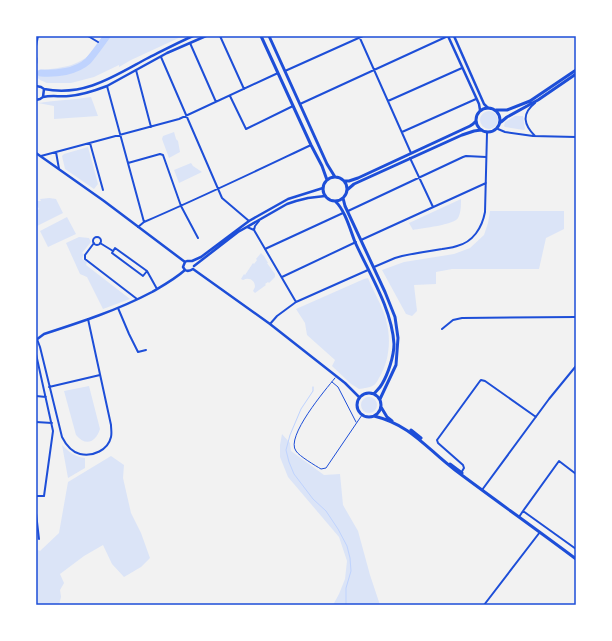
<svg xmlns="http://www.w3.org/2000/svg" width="612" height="641" viewBox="0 0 612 641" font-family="'Open Sans',sans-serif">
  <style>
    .green { fill: #dbe4f7 }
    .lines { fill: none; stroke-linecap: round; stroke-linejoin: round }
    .stream { stroke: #bfd3fe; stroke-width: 1 }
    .river { stroke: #bfd3fe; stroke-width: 7 }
    .service { stroke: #1d4ed8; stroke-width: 1 }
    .minor { stroke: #1d4ed8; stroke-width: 2 }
    .tertiary { stroke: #1d4ed8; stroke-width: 2.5 }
    .secondary { stroke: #1d4ed8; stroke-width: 3 }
    .neatline { fill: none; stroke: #1d4ed8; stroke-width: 1.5 }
  </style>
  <rect width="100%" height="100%" fill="#f2f2f2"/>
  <path class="green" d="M103,36H183L131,60L119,67V65L94,77L71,83H47L40,80L37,77L40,70C63,68 82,66 97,47C99,44 101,40 103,36Z
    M91,97L98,116L54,119V106L38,103C56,100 74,100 91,97Z
    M480 120a9 9 0 1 1 18 0a9 9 0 1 1-18 0Z
    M515,116H523L525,129L524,130L505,127L504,126L505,122Z
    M174,132L176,139L178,141L180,152L169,158L162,139L163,136Z
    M88,147L98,184L94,189L65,169L62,156L64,154Z
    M191,163L193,166L202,172L179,183L174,170Z
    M49,198L56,199L63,213L37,226L36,223V211L39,209L36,204V201H41L40,199Z
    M461,199C461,205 461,213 458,218C454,225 422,228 413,230L409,223Z
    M490,211H564V229L546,238L539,269H452L436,272V284L414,285L417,311L412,316L406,314L382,270L404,262L454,254L470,248L484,235L488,223Z
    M67,217L76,234L48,247L40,231Z
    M79,237L89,238L91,242L82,253L84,254L82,259L87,262L86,265L130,299L103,309L87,277L80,274L66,243Z
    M261,253L264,256L268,263H267L275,274V277L269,283L268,282L265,284L266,285L255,293L253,291L255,287C255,280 249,277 243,280L241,279L244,274L245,275L253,263L254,264L257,260L256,259Z
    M368,278C374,293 384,308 387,324C391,341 389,362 379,378C378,380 376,384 374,385C370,388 364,388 359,389L351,384L332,366L335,360L307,335L305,323L296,309L364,279Z
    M89,386L100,429C96,442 86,447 76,435L64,391Z
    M361 405a8 8 0 1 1 16 0a8 8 0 1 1-16 0Z
    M282,434L290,443L291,451L324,475L340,474L343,505L358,531L370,575L380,605H333L339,594L345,579L347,561L339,537L288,477L280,457V445Z
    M62,445C69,452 75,457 85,458V468L68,478Z
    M111,456L124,465L123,478L131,513L141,533L150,558L141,567L124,577L112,564L103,545L84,556L60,574L64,583L60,590L61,597L59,605H36V549L40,551L59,533L68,482Z"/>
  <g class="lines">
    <path class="stream" d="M313,387V391L301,409L290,435L286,450L289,462L294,474L313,499L326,511L338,529L347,546L350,558L351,571L346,588V605"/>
    <path class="river" d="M41,73C56,74 76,72 88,61C95,53 101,44 107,36"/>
    <path class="service" d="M335,378C326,389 285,437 296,451C299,456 316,466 321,469L326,468L362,415
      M332,382L338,387L356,422"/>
    <path class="minor" d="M88,36L98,42
      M220,36L244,89
      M359,36L411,153
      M190,43L216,102
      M161,57L222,198L249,221
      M36,58V46L38,36
      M136,70L151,127
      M285,71L363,36
      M107,86L144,222
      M230,96L246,129L293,106
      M388,101L462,68
      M535,103C521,114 524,125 535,136
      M300,104L448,36
      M498,129L505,132L533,136L576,137
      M402,132L476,99
      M90,143L103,190
      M56,152L59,169
      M41,156L179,119L278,73
      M410,158L433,207
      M128,163L160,154L163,155L181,206L198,238
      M348,211L463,157L466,156L486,157
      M138,227L144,222C200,198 256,171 311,145
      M247,227L254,230L296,302
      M254,230L255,226L259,221
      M93 241a4 4 0 1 1 8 0a4 4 0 1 1-8 0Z
      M361,240L486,183
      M94,243L85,255V259L137,299
      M100,243L113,251
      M115,248L147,271L143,276L112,253Z
      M265,249L343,213
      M374,267L395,258L402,256C416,253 429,251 442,249C447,248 452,248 457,246C473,242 482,228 485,212L487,133
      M147,271L157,289
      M282,277L356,242
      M118,308L129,334L138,352L146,350
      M270,324L277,316L296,302L368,270
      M442,329L453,320L462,318L576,317
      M37,339L40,347L62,437C66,445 72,452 80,454C93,457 108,450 111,437C112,433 111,429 111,425L88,319
      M36,354L53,431L44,496H36
      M49,387L100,375
      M36,396L46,397
      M36,422L52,423
      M461,473L464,468L463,465L438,443L437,440L480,381L481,380L485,381L536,417
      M482,490L549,399L576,366
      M523,511L576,549
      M36,513L39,539
      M519,517L523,511L559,461L576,474
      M484,605L540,532"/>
    <path class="tertiary" d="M448,36L479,104L480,110
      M454,36L484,104L488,108
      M36,58V63
      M36,86L41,87L44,89L43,97L40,99L36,100
      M44,89C83,97 113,77 146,59C162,51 177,43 193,36
      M43,97C52,95 60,97 69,96C82,95 94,91 107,86L167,53L206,36
      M36,153L104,201L185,262
      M194,266L238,232L287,204L296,201L308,198L325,196
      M193,269L270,324L345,383L359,397
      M185,270L183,267L185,262L187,261H192L201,257L249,221L288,199L323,188
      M185,270C188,272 190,271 193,269
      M36,340L44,334C81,322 118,310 152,292C164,285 175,279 185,270"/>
    <path class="secondary" d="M261,36L311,145L322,166L327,180
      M269,36L327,164L335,177
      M476 120a12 12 0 1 1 24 0a12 12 0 1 1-24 0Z
      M496,110H507L530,101L576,70
      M501,122L507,117L538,100L576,74
      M323 189a12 12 0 1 1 24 0a12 12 0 1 1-24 0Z
      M344,181H349L358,178L470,126L473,124L476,121
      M347,190L354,184L462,135L474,131L481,130
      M343,198L345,206L385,292L395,317L398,338L396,365L380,399
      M335,201C345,210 350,229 355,242C369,273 392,309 394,344C394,356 388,374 382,384C380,388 376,391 374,394
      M357 405a12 12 0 1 1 24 0a12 12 0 1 1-24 0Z
      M381,407L387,417L392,421
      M374,416C411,425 427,449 455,470C495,500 536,529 576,559
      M411,430L421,438
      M450,464L462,473"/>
  </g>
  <rect width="612" height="641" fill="none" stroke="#ffffff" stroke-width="74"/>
  <rect x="37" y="37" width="538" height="567" class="neatline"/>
</svg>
